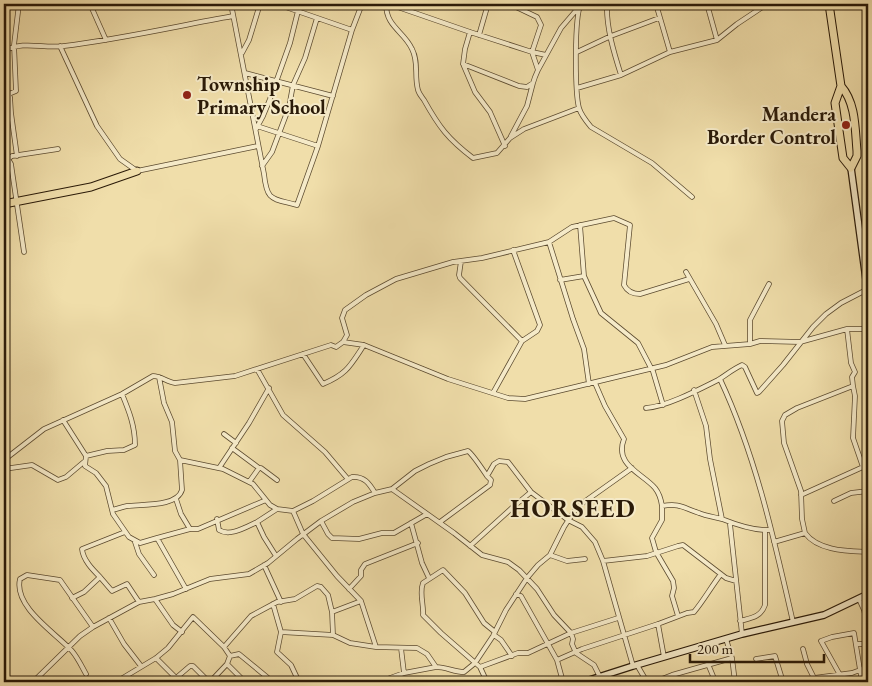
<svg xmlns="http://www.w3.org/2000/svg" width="872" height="686" viewBox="0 0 872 686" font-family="'EB Garamond',serif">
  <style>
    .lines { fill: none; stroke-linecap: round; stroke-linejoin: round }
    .minor-casing { stroke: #5c4b30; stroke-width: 5.5 }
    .secondary-casing { stroke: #2a1a08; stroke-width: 8 }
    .trunk-casing { stroke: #2a1a08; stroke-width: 9 }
    .minor { stroke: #f5eac8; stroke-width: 4 }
    .secondary { stroke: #f5eac8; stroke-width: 5.5 }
    .trunk { stroke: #f0deaa; stroke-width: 7 }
    .poi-dot { fill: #8f2418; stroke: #f5eac8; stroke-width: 2 }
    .labels { text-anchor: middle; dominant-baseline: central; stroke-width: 4; stroke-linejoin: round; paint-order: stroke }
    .poi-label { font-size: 20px; font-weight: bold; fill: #2a1a08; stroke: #f5eac8; text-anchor: start }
    .district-label { font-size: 25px; font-weight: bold; letter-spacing: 1px; fill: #2a1a08; stroke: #f5eac8 }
  </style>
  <rect width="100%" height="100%" fill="#f0deaa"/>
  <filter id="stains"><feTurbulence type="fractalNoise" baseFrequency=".004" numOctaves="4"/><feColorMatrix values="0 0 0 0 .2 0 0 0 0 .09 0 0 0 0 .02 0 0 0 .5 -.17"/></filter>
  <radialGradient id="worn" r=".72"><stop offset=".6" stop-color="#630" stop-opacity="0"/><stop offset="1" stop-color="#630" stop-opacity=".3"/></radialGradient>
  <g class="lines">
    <g class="minor-casing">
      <path id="minor" d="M90,4L106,40
        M231,4L264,174C267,202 272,198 297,205L318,146L352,30L362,4
        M277,4L352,30
        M386,4C386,27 404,31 412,49C419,62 414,76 418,90C419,94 422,97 424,100C439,127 448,139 473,158L497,153L510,138L524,129L579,108
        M389,4L470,32L532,52L546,55
        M508,4L516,7L517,4
        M581,4C574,16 575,93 579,108C581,115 586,121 591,127L652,163L692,197
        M607,4C606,27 614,53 621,75
        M656,4L670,52
        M707,4L717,40
        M470,32L465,49L463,64L475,92L490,112L505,146
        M479,35L488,4
        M60,46L97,126L120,159L137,171L258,146
        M4,51C25,40 42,49 64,46C121,39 177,26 233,16
        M577,52L611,36L659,18
        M242,53L249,40L260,4
        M463,64L519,86L527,87L533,83L535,77L538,70L532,52L541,25L537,17L516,7
        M538,70L561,28L579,7
        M245,73L333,96
        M577,88L621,75L670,52L717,40L737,24L761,8L765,4
        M4,96L16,91L14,45L19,4
        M10,97L11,113L17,156
        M4,112L9,100
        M257,126L318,146
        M256,129L263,116L270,99L290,43L298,11
        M511,136L527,106L533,83
        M4,158L8,159L11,164L24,252
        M8,159L12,156L58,149
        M262,166L272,152L289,107L293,85L305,58L317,18
        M580,225L584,276L601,313L638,343L651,368
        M549,242L573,319L584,349L589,384
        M461,261L459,275L460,278L522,341
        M686,272L716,324L725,345
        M560,280L584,276
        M343,342L347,335L342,318L345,310L366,295L396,279L453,262L482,258L549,242L572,227L614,218L630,225L624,285C627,291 633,294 640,294L689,279
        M750,344V320L769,284
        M303,354L323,384C347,374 350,366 364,345
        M652,368L663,405
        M257,369L283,415L325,452L347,478
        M159,377L164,403L172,422L175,451L180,460L223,469L253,484L270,505L277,509L293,511L303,534L337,576L361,601L376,647
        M720,379C756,456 774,539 793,622
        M595,383L605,406L624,439C614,465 642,473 655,488C659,493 661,499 662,506C681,503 683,508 699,513C706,516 714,517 722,519C737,525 754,531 770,530
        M853,386L855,396L853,438L863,467
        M694,390L706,426L710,459L722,519
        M493,393L522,341L537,331L540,325L513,250
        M646,408C666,407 700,389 718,380C726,375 733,369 742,365L745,367L757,393L759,392L783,365L813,327L826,314L841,303L868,289
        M63,420L86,456L85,466L96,473L106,486L113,514L129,537L140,543L157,538L186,589
        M224,434L236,443
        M232,448L259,468
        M86,456L107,451L124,450L135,445C135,426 129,411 122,394
        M4,460L44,429L122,394L153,376C161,376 167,382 175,383L235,376L331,345L336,347L343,342L364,345L448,379L508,398L525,399L666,365L712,347L750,344L760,341L800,342L847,329H868
        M219,468L249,423L269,388
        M4,469L32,465L58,480L66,477L85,461
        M249,482L259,468H261L277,480
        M392,489L454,533L482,555L508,562L519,570L537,589L554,615L571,633L573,639L572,644L576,653L594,665L600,677
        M801,495L863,467H868
        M176,499L181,514L190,529
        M834,501L851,493L868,491
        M662,506V520L652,538L656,552L673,581L674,588L672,596L678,616
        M112,510C117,509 122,507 127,506C142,504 177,507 182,490L180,460
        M293,511L313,501L352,477C364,476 369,483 375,493
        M217,519L219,530C230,537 246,527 257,522
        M321,521L328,534L332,538L359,539L382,533H394L427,514
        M440,522L490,485L491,480L487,476
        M411,523L422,563L429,578
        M730,524L742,634
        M805,533L802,519L801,491L784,443L782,421L785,415L797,408L853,386L852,377L855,372L851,363L847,329
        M157,538L190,529H198L266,500
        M135,542L139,554L154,575
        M774,542L805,533C818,551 848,551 868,552
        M470,546L513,507L531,492
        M550,555L567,561L585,559
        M276,556L264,537L257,522L277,509
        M603,561L647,556L678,546L683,545L726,578L736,581
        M264,565L281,602
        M100,577C93,570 83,560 82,549L125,532
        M349,589L361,576V570L365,564L418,543
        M516,594L521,596L557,660L563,682
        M72,598L84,592L100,577L112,591L127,584L139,602
        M155,599L173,625L182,632
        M859,599L864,610L868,627
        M273,604L281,632L277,652L291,665L299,682
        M332,612L333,635
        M109,618L124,644L141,666
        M740,621C751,618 761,617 765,605V530
        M658,624L664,657
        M281,632L333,635L350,643L376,647L417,648L427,654L436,667C446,667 454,672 464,672L475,663L493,636L506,610L527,578L538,565L550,555L564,527L577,507L632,468
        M494,635L501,640L512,656
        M726,639L732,658L735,682
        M856,644H868
        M224,647L251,616L277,602L295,599L317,586L321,587L328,595L332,612L361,601
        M401,648L404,673
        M803,649L807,664L814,678
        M230,656L239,654L273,682
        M156,658L176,678L190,666H193L209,682
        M756,659L775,656L783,682
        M557,660L582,649L658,624L687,613L694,612C704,600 711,587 721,574
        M227,664L245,682
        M708,664L713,676L710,682
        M637,665L647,682
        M480,667L518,653H528L571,633L618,618
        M86,674C82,667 78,658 72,651C57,634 13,607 20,579L27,575L60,580L93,627
        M33,682L80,636L93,627L139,602L155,599L173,594L210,579L249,574L268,563L297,539L321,521L353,502L375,493L392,489L415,471L429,464L446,457L468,451C472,454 483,470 487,476L494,464L499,461L508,462L531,492L568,520L582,527L595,542L603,561L633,666
        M116,682L156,658L168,648L193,617L224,647L230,656L227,664L210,682
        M379,682L404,673L436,667
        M487,682L480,667L441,633L423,615C424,605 419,593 423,583L443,570L465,593L484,623L495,632
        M654,682L672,675L732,658
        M808,682L814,678L852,673L868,667
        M842,682L840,675L821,641L832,637L854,633L862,682"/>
    </g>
    <g class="secondary-casing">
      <path id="secondary" d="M851,168L868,294
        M583,682L633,666L742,634L824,615L868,594"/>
    </g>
    <g class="trunk-casing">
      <path id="trunk" d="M829,4L841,86
        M841,86C856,103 855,129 857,151V156L851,168L843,158L835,103Z
        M4,204L91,187L137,171"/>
    </g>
    <use href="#minor" class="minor"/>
    <use href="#secondary" class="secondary"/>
    <use href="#trunk" class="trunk"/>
  </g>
  <g class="poi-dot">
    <circle cx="187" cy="95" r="5"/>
    <circle cx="846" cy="125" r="5"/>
  </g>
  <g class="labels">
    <g class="poi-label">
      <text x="197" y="84">Township<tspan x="197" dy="23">Primary School</tspan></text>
      <text x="836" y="114" text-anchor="end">Mandera<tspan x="836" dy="23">Border Control</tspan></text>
    </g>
    <g class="district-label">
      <text x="573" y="508">HORSEED</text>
    </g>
  </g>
  <rect width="872" height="686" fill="none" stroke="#f0deaa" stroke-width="20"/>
  <rect x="5" y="5" width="862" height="676" fill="none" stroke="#2a1a08" stroke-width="2.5"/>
  <rect x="10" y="10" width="852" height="666" fill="none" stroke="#2a1a08"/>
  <path d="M690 654v8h134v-8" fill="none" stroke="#2a1a08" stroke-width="2.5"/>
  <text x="697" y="654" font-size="15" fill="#2a1a08" stroke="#f5eac8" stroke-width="4" paint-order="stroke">200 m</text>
  <rect width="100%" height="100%" filter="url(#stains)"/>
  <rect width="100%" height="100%" fill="url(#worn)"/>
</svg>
